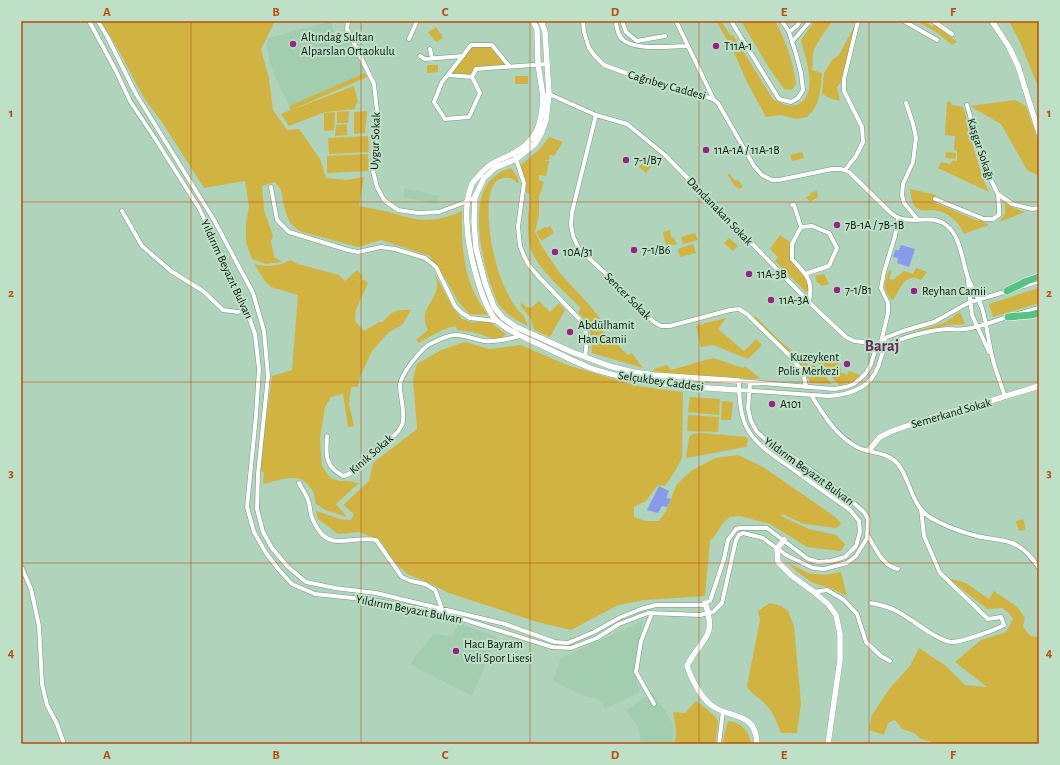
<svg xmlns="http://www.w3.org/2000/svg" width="1060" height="765" viewBox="0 0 1060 765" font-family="'Alegreya Sans',sans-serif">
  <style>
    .built { fill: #a3cdaf }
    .green { fill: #d1b341 }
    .water { fill: #899aed }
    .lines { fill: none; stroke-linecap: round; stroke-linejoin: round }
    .street-casing { stroke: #769780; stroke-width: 5 }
    .secondary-casing { stroke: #769780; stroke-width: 6 }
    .highway-casing { stroke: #fff; stroke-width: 8 }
    .street { stroke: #fff; stroke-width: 4 }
    .secondary { stroke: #fff; stroke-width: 5.5 }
    .highway { stroke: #57c382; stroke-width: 7 }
    .grid { fill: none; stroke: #bb4b0c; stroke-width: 1; stroke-opacity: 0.55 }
    .poi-dot { fill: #942485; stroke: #bde0c7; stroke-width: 1.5 }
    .labels { text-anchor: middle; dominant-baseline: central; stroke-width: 4; stroke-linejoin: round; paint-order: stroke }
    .poi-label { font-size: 12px; fill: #07130b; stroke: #bde0c7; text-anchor: start }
    .street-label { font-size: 12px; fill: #07130b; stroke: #bde0c7 }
    .district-label { font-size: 16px; font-weight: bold; fill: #632d5a; stroke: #bde0c7 }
    .neatline { fill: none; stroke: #bb4b0c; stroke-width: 1.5 }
    .grid-label { font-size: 13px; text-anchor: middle; font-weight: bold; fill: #bb4b0c }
  </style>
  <rect width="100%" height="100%" fill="#b0d3bb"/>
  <path class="built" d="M331,21L337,44H338L349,38L365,73L289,106L272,69L266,46L269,38Z
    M404,188L439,196L437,204L403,197Z
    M643,621L634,672L640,692L605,709L599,699L581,695L553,681L561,658Z
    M458,623L497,637L472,696L410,664L434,633L453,637Z
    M653,692L673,724V744H641L639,728L626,710Z"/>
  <path class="green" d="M101,21H275L261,49L269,78L273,110L287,130L299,129L320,159L326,178L346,180L364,177L359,206C370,208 382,210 393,213C420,222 434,223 462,211C461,240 463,271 476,296C479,303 484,309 488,315L469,314L458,301L445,278L444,281L430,256L381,240L358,247L299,231L290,223L285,210L281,190L275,182L262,186L264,210L273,236L271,241L274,257L282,262L266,264L252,259L246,242V225L249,206L245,181L204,188L164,125L144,98L119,51Z
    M716,21H721L731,36L733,35L773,99C782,104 790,108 799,104C819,93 805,57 801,40L815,21H832C826,32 816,41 813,54C812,59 813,65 812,70L822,73C820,92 821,104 807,117L796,119L781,115L766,117L747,82L732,48Z
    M741,21H775C786,41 793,61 796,84L793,88L790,90L784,89L769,68Z
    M857,21L841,82L837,87L840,101L832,99L822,94L824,73L832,60L839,55Z
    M917,21H923L933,27L935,24L957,42L952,45L936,32Z
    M1009,21H1039V89L1020,42Z
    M436,27L443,38L436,42L428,32Z
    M471,45H492L509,66L477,69L472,77L448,75Z
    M427,65H438V72L427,73Z
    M365,73L367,77L291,110L289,106Z
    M515,76H528V84H515Z
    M354,86L358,102L356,104L355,109L325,112L289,126L281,114Z
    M1015,100L1026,106L1039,143V176L1027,170L1001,124L970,106Z
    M950,101L952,105L963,107L973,138L971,140L983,179L989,192L938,168L941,162L950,164L953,160L957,161V151L954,150L955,136L945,135L947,102Z
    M349,111L348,123H337V112Z
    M367,111L365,133L354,134V112Z
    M335,112L334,130L324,131V113Z
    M347,124V135L335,136L336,125Z
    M368,136L369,152L329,154L328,138Z
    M549,137L563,142L554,156L550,155L549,160H543L549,161L546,176L539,175V180L544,182L539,197V215L535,232L541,245L559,272L592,308L606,327L603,331L628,355L632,353L643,368L592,353C591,348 592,344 591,339C591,328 585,320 578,312L581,308C566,293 535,267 530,246C526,229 529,211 530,194L527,193L521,165L540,149Z
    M802,152L804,158L792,161L790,155Z
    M946,152L956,153L955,159L945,158Z
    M368,154L369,171L327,173V156Z
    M646,159L653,164L646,173L639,167Z
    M511,168L517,176L519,183H517C513,178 510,177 504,178C500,179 496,180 494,184C484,199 490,241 495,259C499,276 506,294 517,309C518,311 521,313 523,315C525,318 527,323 528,326C517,321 507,315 499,305C496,300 494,294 492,288C483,264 474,221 482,196C486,181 497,172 511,168Z
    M729,173L735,181L738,180L743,187L739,189L734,185L728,175Z
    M910,189L936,195L934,202L978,221L980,220L989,225L964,234C958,221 949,212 933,210C930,210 924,211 921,210C912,208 911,196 910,189Z
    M817,191L818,197L810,202L806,197L811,195L810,193Z
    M1005,202L1016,209L1025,212L999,222L1005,214Z
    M550,226L554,233L541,241L536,232L545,227L547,228Z
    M670,230L671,237L674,238L677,244L666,246L663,232Z
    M695,233L698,240L683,244L681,237Z
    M780,235L789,241L790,260L807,280L809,290L806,292L775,261L778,257L770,249Z
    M729,238L738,246L733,251L724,243Z
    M693,244L696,253L680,257L678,249Z
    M290,260L298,264L339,275L345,281L357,270L363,277L358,283L363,279L368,283L356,310L355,321L364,331L379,322H383C391,311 398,309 411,310L402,325L389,332L372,351L360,377L358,387H351L349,404L354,426L348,427L343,394L331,397L325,407L320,438L322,466L330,478L340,481H348L359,483L336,504L347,517L325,510L315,503C315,495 314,492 309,486C298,471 280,480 263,484L264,472L259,471L272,376L292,370L298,295L271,287L265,281L254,264C266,267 279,267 290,260Z
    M916,268L927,272L921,280C918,279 914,277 912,278C902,279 898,294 893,300C881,289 885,284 889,270L892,271L889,279L893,280L904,271L913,274Z
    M435,274L453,308L462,319L472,322H490L506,334C497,344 486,335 476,333C470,331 463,331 457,330L456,326C442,329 432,335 419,343L416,340L428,330C417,309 437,303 437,284C437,281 436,277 435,274Z
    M824,274L829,284L821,286L819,283H817L815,276Z
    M1039,288V303L993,317L989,304Z
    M539,301L550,312L559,303L565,310L550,337L534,330L531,319L520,305L522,303L526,307L531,308Z
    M960,312L965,324L948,325L904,337L903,336L946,322Z
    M755,316L778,339L809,366L813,364L832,384L810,383L805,369L753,320Z
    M726,318L718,329L744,351L756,339L762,345L748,359L713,345L701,347L696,326L701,324L702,327V324Z
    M465,342L489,349L521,345L567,365L637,386L683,392L682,458L675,471L665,486L658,485L646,501L634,507V517L645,521H659L666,511L677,484L691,471L715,458L738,455L763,467L834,516L841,523L837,528L804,524L782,514L781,516L809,529L836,535L845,544L841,551L807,547L770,524L740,516L730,517L723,523L714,537L710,540L705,596L645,600L618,605L571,630L537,622L449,593L427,582L407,574L394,561L380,540L359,532L338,534L318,519L316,511L340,519L351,520L354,514L343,505L369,481L373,463L417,429L413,379L417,364L441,350Z
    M824,356L839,362L837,366L841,368L840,372L847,375L849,371L863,376L855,381L839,385L816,361Z
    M713,358L743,368L745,366L761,379C725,378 689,378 653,371L654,369L667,365L671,370Z
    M690,397L720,399L719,415L688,412Z
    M722,401L733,402L731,420H721Z
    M688,415L719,417L718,432L687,431Z
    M702,433L747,437L748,441L746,447L686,458L689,437L693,434Z
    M1023,519L1026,529L1019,531L1016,521Z
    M788,563L808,573L825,575L841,572L847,596L830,588L813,583L796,571Z
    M948,578L966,583L989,599L994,591L1017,607L1025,618L1023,626C1027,632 1030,639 1039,636V744H935L929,741L921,739L914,733L902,729L896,721L894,720L888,723L884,735L869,730L872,715L890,688L910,666L919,648L946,666L965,685L987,687L955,662L981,640L1006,632L1013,619L1009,613L1002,608L987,609Z
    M770,603L781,606L788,611L794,626L801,703L797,733H781C776,720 772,709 761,700C755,695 751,693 747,686L760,620L758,611Z
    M696,701C701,705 716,715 718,721C719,728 715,737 716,744H675L676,730L673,712L685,713Z
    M728,721C740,722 750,731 751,744H724L723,740Z"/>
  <path class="water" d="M901,245L915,249L909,267L897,263L898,258L893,257L895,250H899Z
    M659,486L669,491L666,498L671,499L667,507L662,506L658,513L647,510Z"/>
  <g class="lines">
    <g class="street-casing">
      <path id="street" d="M89,21L116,71L130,101L154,137L199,208L242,297L255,334L259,369L256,416L247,507L254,532L266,553L279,570L292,584L315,594L372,600L443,613L552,647L571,648L597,638L619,624L648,613L700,615L713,612L722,603L736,540L739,535L743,533L763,538L786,555L813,568L824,569L847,563L856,556L867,538L868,519L864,512L842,493L799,461L765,439L757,432L751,421L748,409L750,383
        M98,21L108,38L136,94L214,220L253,293L264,331L268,376L258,474L257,509L263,532L272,548L287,566L306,582L335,588L376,593L505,624L555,642L568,643L594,632L621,617L641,609L656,605H702L710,601L724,559L728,540L736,529L740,528H767L808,559L818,562L831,561L845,557L856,546L860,532L859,521L850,510C833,498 815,485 798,473C782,461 754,445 746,426C740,413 739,396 739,381L834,389L846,387L854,384L861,378L866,373L871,364L876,348L887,337L903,331L934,322L970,302L1008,291
        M348,21L347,29L374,84L378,120L373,171L377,187L384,200L398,210L418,213L439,212L468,201L475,197
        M583,21L584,32L589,48L594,55L604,65L634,76L713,99L718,103L754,166L762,175L772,180H779L832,169H841L849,172L891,213C909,228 929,212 946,225C961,236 962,261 968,278C972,288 978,298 982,308C987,324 988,340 992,356C995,370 1001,383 1005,397
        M616,21C616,26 618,35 622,39C633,51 671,46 687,46
        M622,21L626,32L637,41L665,36
        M676,21L713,98
        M731,21L779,99L791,102L798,98L803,90L801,73L796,54L789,32L782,21
        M904,21L937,40
        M933,21L952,34
        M789,32L797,26L800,21
        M409,39L417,21
        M792,42L810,21
        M430,49L432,58
        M420,56L425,59L463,56
        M448,75L472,77L480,93L469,117L445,119L434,102L442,82Z
        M448,75L471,45H492L509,66
        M472,77L476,69L547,64
        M549,94L596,115L627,124L665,155L816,309L846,337L854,341L863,342L876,348
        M906,103L913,124L916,138L913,162L903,184L902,195L904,203L918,220
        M967,105L985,168L998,194L1012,204L1032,209L1039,208
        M596,115L572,212L571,225L573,236L579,249L616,283L654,322L661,326H670L730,310L739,309L747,314L791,357L803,372L806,387
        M514,153L524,183L518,227L520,246L524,256L528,264L538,276L581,321C588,333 587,344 585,357
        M845,170L856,156L863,142L862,127L844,91V79L858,21
        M271,187L277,220L289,232L348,250L358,252L381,247L395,249L425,258L436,267L455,306L462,313L470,318L496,321
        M935,199L984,219H993L999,215V207L998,194
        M792,205H794L801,227L792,244V259C805,274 814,279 809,301
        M122,211L142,246L171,271L203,291L223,310L238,312L246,309
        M801,227L812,226L829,233L837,248L829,266L805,274
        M968,281L972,315L989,352
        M1024,286L1039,281
        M1018,314L1039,308
        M881,342L888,313V303L881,288L884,272L895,236L898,218
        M739,390L828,396C849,395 870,389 878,367C881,360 881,351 888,346C900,337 932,330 947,329C953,329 959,330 965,329C980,327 995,321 1010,316
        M811,395C824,415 835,435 857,447C870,454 887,451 898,464C911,481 911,506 931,518C945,526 961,532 977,536C988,539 1001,539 1012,543C1023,547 1033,559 1039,568
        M327,436C326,454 324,466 343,476C355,474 363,461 371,453C381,442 395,440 402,425C406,416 400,396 400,386C400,375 422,347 432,343C438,340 448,335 455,335C463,334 476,340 485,341C497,342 508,339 520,336
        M299,483C302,489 306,494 308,500C310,505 310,510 311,515C315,526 323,540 336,541C349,542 362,537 376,540L402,577L411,581L425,584L435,590L442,609
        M868,536C875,547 883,567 898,569
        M21,566L31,589L39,626L42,684L47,705L57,724L64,744
        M814,592L827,590L844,600L857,614L866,642L881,656L890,661
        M871,603C881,605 891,607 900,613C913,620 936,640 951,642C959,643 995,630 1004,625L1001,617L988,619L940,573L924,536L921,509
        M652,613L641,641L636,672L654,704
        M719,744L723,711"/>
    </g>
    <g class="secondary-casing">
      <path id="secondary" d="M533,21L537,29L538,64L543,96H545
        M541,21L545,32L549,94L546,120L542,132L535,144L516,159L495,168L484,178L475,197L474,222L476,248L485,283L494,307L503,318L516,327L572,352L609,366L633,372L654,375L739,381
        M992,21L1009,47L1018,66L1039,133
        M543,96C542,123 538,141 512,154C500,160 491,162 482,172C479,176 474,180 472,184C463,204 467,238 472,259C476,276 484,307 496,320C503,328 527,339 538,344C556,352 574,362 593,369C640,384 690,387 739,390
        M869,450L880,437L892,431L942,414L974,406L1039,386
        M784,540L777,549L778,562L792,576L814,592L828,604L836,615L840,634V660L828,744
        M705,603C718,640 700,638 687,666C691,679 702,700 714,707C733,719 756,712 757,744"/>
    </g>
    <g class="highway-casing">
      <path id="highway" d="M1007,291L1027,281L1039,277
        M1008,317L1031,315L1039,313"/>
    </g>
    <use href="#street" class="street"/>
    <use href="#secondary" class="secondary"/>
    <use href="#highway" class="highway"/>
  </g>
  <path class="grid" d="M191,21V744M361,21V744M530,21V744M699,21V744M869,21V744M21,202H1039M21,382H1039M21,563H1039"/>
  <g class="poi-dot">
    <circle cx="293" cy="44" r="4"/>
    <circle cx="716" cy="46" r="4"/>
    <circle cx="706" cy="150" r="4"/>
    <circle cx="626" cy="160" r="4"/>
    <circle cx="837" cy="225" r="4"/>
    <circle cx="634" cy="250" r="4"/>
    <circle cx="555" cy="252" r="4"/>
    <circle cx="749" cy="274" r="4"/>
    <circle cx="837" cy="290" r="4"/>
    <circle cx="914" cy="291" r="4"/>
    <circle cx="771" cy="300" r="4"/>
    <circle cx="570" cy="332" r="4"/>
    <circle cx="847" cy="364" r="4"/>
    <circle cx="772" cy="404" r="4"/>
    <circle cx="456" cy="651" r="4"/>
  </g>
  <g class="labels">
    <g class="poi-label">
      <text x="301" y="37">Altındağ Sultan<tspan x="301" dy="14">Alparslan Ortaokulu</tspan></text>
      <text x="724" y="46">T11A-1</text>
      <text x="714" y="150">11A-1A / 11A-1B</text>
      <text x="634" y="160">7-1/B7</text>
      <text x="845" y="225">7B-1A / 7B-1B</text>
      <text x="642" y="250">7-1/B6</text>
      <text x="563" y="252">10A/31</text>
      <text x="757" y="274">11A-3B</text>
      <text x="845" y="290">7-1/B1</text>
      <text x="922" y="291">Reyhan Camii</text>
      <text x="779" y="300">11A-3A</text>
      <text x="578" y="325">Abdülhamit<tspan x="578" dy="14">Han Camii</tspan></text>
      <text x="839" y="357" text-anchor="end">Kuzeykent<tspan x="839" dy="14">Polis Merkezi</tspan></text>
      <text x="780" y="404">A101</text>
      <text x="464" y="644">Hacı Bayram<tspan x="464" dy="14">Veli Spor Lisesi</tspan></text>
    </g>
    <g class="street-label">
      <text transform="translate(667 85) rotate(16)">Cağrıbey Caddesi</text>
      <text transform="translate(375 141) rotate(-88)">Uygur Sokak</text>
      <text transform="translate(981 149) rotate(72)">Kaşgar Sokağı</text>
      <text transform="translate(720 211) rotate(46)">Dandanakan Sokak</text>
      <text transform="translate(227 269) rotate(65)">Yıldırım Beyazıt Bulvarı</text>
      <text transform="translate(628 296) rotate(45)">Sencer Sokak</text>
      <text transform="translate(661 381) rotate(8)">Selçukbey Caddesi</text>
      <text transform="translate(951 413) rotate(-16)">Semerkand Sokak</text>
      <text transform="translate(371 454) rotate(-41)">Kınık Sokak</text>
      <text transform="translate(809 471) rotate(36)">Yıldırım Beyazıt Bulvarı</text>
      <text transform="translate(409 609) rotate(11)">Yıldırım Beyazıt Bulvarı</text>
    </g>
    <g class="district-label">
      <text x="882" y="346">Baraj</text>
    </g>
  </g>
  <rect width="1060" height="765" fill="none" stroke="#bde0c7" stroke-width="44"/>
  <rect x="22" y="22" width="1016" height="721" class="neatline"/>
  <g class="grid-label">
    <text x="107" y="16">A</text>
    <text x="276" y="16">B</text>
    <text x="445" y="16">C</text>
    <text x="615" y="16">D</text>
    <text x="784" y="16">E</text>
    <text x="953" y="16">F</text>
    <text x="11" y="117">1</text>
    <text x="1049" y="117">1</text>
    <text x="11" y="297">2</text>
    <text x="1049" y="297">2</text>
    <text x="11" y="477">3</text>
    <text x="1049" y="477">3</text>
    <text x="11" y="657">4</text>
    <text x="1049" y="657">4</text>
    <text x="107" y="759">A</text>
    <text x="276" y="759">B</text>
    <text x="445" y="759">C</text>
    <text x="615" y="759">D</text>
    <text x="784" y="759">E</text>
    <text x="953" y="759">F</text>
  </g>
</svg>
